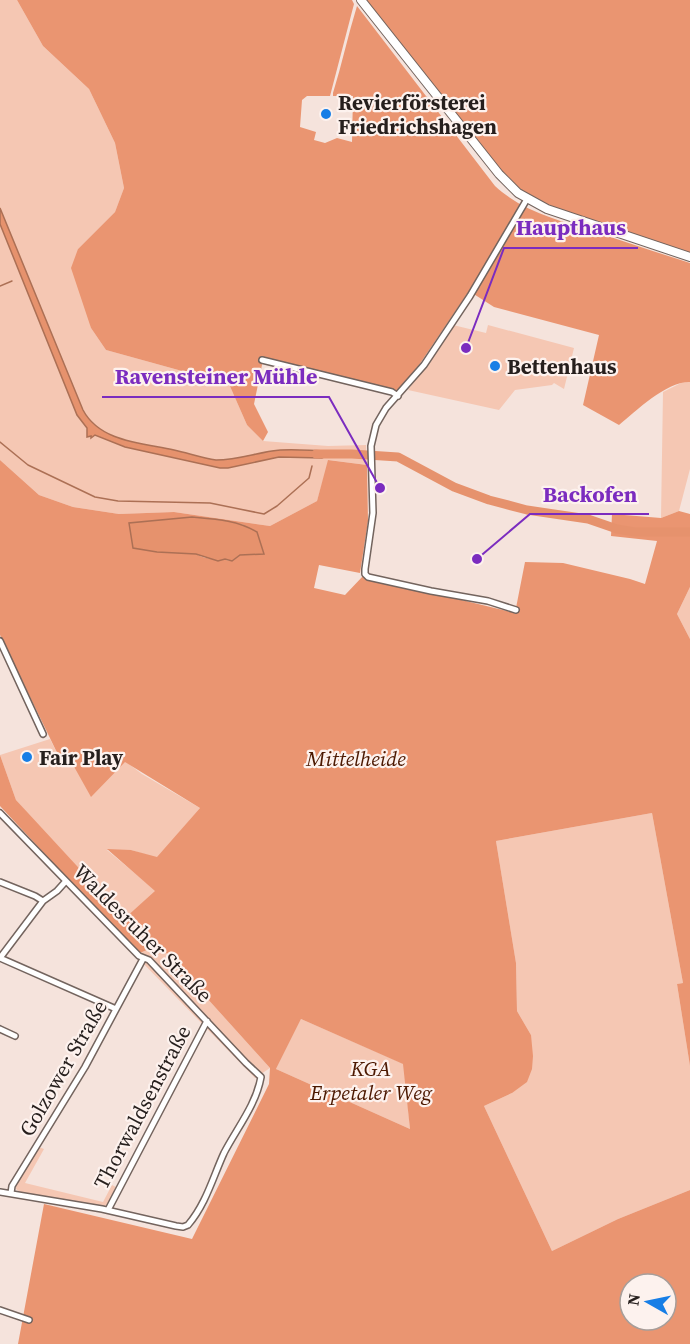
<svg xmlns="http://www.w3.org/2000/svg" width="690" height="1344" viewBox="0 0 690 1344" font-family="'Source Serif 4',serif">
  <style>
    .green { fill: #f5c7b3 }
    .forest { fill: #ea9571; fill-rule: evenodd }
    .water { fill: #e6926d; stroke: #ac7055; stroke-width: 1.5 }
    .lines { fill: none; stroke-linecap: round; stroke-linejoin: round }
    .stream { stroke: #ac7055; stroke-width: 1.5 }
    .river { stroke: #e6926d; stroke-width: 9 }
    .minor-casing { stroke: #73645e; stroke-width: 8 }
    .secondary-casing { stroke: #73645e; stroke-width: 10 }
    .minor { stroke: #fff; stroke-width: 5 }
    .secondary { stroke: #fff; stroke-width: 8 }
    .poi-dot { fill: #177ee6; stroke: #fdf2ee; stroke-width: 2 }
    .labels { text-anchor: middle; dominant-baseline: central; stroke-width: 4.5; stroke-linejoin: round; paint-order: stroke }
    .poi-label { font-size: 21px; font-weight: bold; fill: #261f1d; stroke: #fdf2ee; text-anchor: start }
    .park-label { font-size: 21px; font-style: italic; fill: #4c1800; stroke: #fdf2ee }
    .street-label { font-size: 21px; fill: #261f1d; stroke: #fdf2ee }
    .leader { fill: none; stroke: #7b2cbf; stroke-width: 2 }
    .callout-dot { fill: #7b2cbf; stroke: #fdf2ee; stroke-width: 2 }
    .callout-label { font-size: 22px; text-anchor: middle; font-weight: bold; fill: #7b2cbf; stroke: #fdf2ee; stroke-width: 4.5; stroke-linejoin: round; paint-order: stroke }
  </style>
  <rect width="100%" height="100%" fill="#f5e3dc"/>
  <path class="green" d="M0,0H17L43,46L89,89L115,143L124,188L115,212L78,249L91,328L106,350L229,384L247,425L263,441L328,446L366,445L367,465L329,460L317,501L270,526L174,512L119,514L73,507L39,495L0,460Z
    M453,325L486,333L488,325L574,348L564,389L554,383L552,385L515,390L499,410L408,390Z
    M683,382H690V469L679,511L661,518L663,392Z
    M690,587V639L677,614Z
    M50,739L64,767L72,763L125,761L142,774L200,808L157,858L131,850H107L156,891L125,918L35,822L16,800L0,755Z
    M652,813L683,983L677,984L690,1066V1190L618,1219L552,1251L484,1106L512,1093L531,1035L517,1011L516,963L496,841Z
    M159,945L270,1068L255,1078L135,955Z
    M301,1019L404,1064L410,1129L276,1069Z
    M39,1147L44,1149L25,1183L103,1202L112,1185L116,1187L107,1205L104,1206L20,1192L16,1189V1185Z"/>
  <path class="forest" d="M17,0H352L354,4L330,96H307L302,100L300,127L316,132L314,140L325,143L337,138L352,142L353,96H333V93C342,64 348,35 357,6L495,186C523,212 561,221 596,232C628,243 659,253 690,263V382C667,381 636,411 619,425L583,405L599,335L494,307L469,291L419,365L395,394L263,360L254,404L268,432L263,441L247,425L229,384L106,350L91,328L71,268L78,249L115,212L124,188L115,143L89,89L43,46Z
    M365,0H690V255L534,201L510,182Z
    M0,460L39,495L73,507L119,514L174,512L270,526L317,501L328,460L367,465L368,521L360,573L319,565L314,588L345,595L363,576L515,613L525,562L563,563L630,579L645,584L657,541L611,536L612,514L661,518L679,511L690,514V587L677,614L690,639V1066L677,984L683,983L652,813L496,841L516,963L517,1011L531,1035L533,1056L532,1069L527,1082L512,1093L484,1106L552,1251L618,1219L690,1190V1344H18L44,1204L192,1239L269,1084L270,1068L159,945L135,955L115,929L0,806V755L16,800L125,918L155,891L107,849L131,850L157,857L200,808L125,762L91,797L72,763L64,767L0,635ZM212,519L244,525L264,554L240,555L232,561C220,558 208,561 196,554ZM301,1019L403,1064L410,1129L276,1069ZM630,1284H666V1320H630Z"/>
  <path class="water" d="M0,208L83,410C100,442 142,443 174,450C188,453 202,458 216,460C236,460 253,454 272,451C290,448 310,451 328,451V455L322,458L279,457L228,468H220L125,447L95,435L91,438V436L87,437V428L77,415L0,224Z
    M192,517C215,519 237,520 257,532L264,554L240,555L232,561L225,559L218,561L196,554L157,552L133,548L129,523Z"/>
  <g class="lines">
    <path class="stream" d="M0,286L12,281
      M0,442L28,465L95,497L118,501L210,503L264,514L277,506L309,478L312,466"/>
    <path class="river" d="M316,454H352L398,457L454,487L489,500L527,510L588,519L617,529L635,532H690"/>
    <g class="minor-casing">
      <path id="minor" d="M262,360L392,392L398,396
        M516,610L488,601L431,591L368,577L365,574V569L373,513L371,446L376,425L386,408L424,365L470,296L527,199
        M0,641L43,734
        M0,813L139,956L149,960L246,1063L261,1077C256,1105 237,1128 224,1153C213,1177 206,1204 188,1225L183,1227L176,1226L102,1209L0,1192
        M0,882L35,896L43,901
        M0,958L116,1009
        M0,958L43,901L57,891L66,881
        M0,1029L15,1036
        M11,1193L12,1186L85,1067L143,959
        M108,1210L207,1021
        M0,1310L29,1320"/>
    </g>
    <g class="secondary-casing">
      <path id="secondary" d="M361,0L499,174L518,193L547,209L690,257"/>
    </g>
    <use href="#minor" class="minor"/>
    <use href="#secondary" class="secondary"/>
  </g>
  <g class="poi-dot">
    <circle cx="326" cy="114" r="6"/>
    <circle cx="495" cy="366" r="6"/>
    <circle cx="27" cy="757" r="6"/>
  </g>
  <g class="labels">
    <g class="poi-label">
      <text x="338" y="102">Revierförsterei<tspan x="338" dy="24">Friedrichshagen</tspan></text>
      <text x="507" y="366">Bettenhaus</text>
      <text x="39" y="757">Fair Play</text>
    </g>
    <g class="park-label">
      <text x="356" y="758">Mittelheide</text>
      <text x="371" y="1068">KGA<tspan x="371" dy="24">Erpetaler Weg</tspan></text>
    </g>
    <g class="street-label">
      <text transform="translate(143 933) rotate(45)">Waldesruher Straße</text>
      <text transform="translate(63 1068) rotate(-60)">Golzower Straße</text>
      <text transform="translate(142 1107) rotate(-62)">Thorwaldsenstraße</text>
    </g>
  </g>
  <path class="leader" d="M466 348L504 248H638M380 488L329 397H102M477 559L530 514H649"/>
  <g class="callout-dot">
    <circle cx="466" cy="348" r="6"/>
    <circle cx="380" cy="488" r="6"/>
    <circle cx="477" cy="559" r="6"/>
  </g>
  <g class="callout-label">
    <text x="571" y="235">Haupthaus</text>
    <text x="216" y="384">Ravensteiner Mühle</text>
    <text x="590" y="502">Backofen</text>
  </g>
  <g transform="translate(648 1302) rotate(279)"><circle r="28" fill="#fdf2ee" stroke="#a79e9a" stroke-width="1.5"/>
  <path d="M0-4.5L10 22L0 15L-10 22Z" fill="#177ee6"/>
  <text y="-9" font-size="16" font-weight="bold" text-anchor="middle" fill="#261f1d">N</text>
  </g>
</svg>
